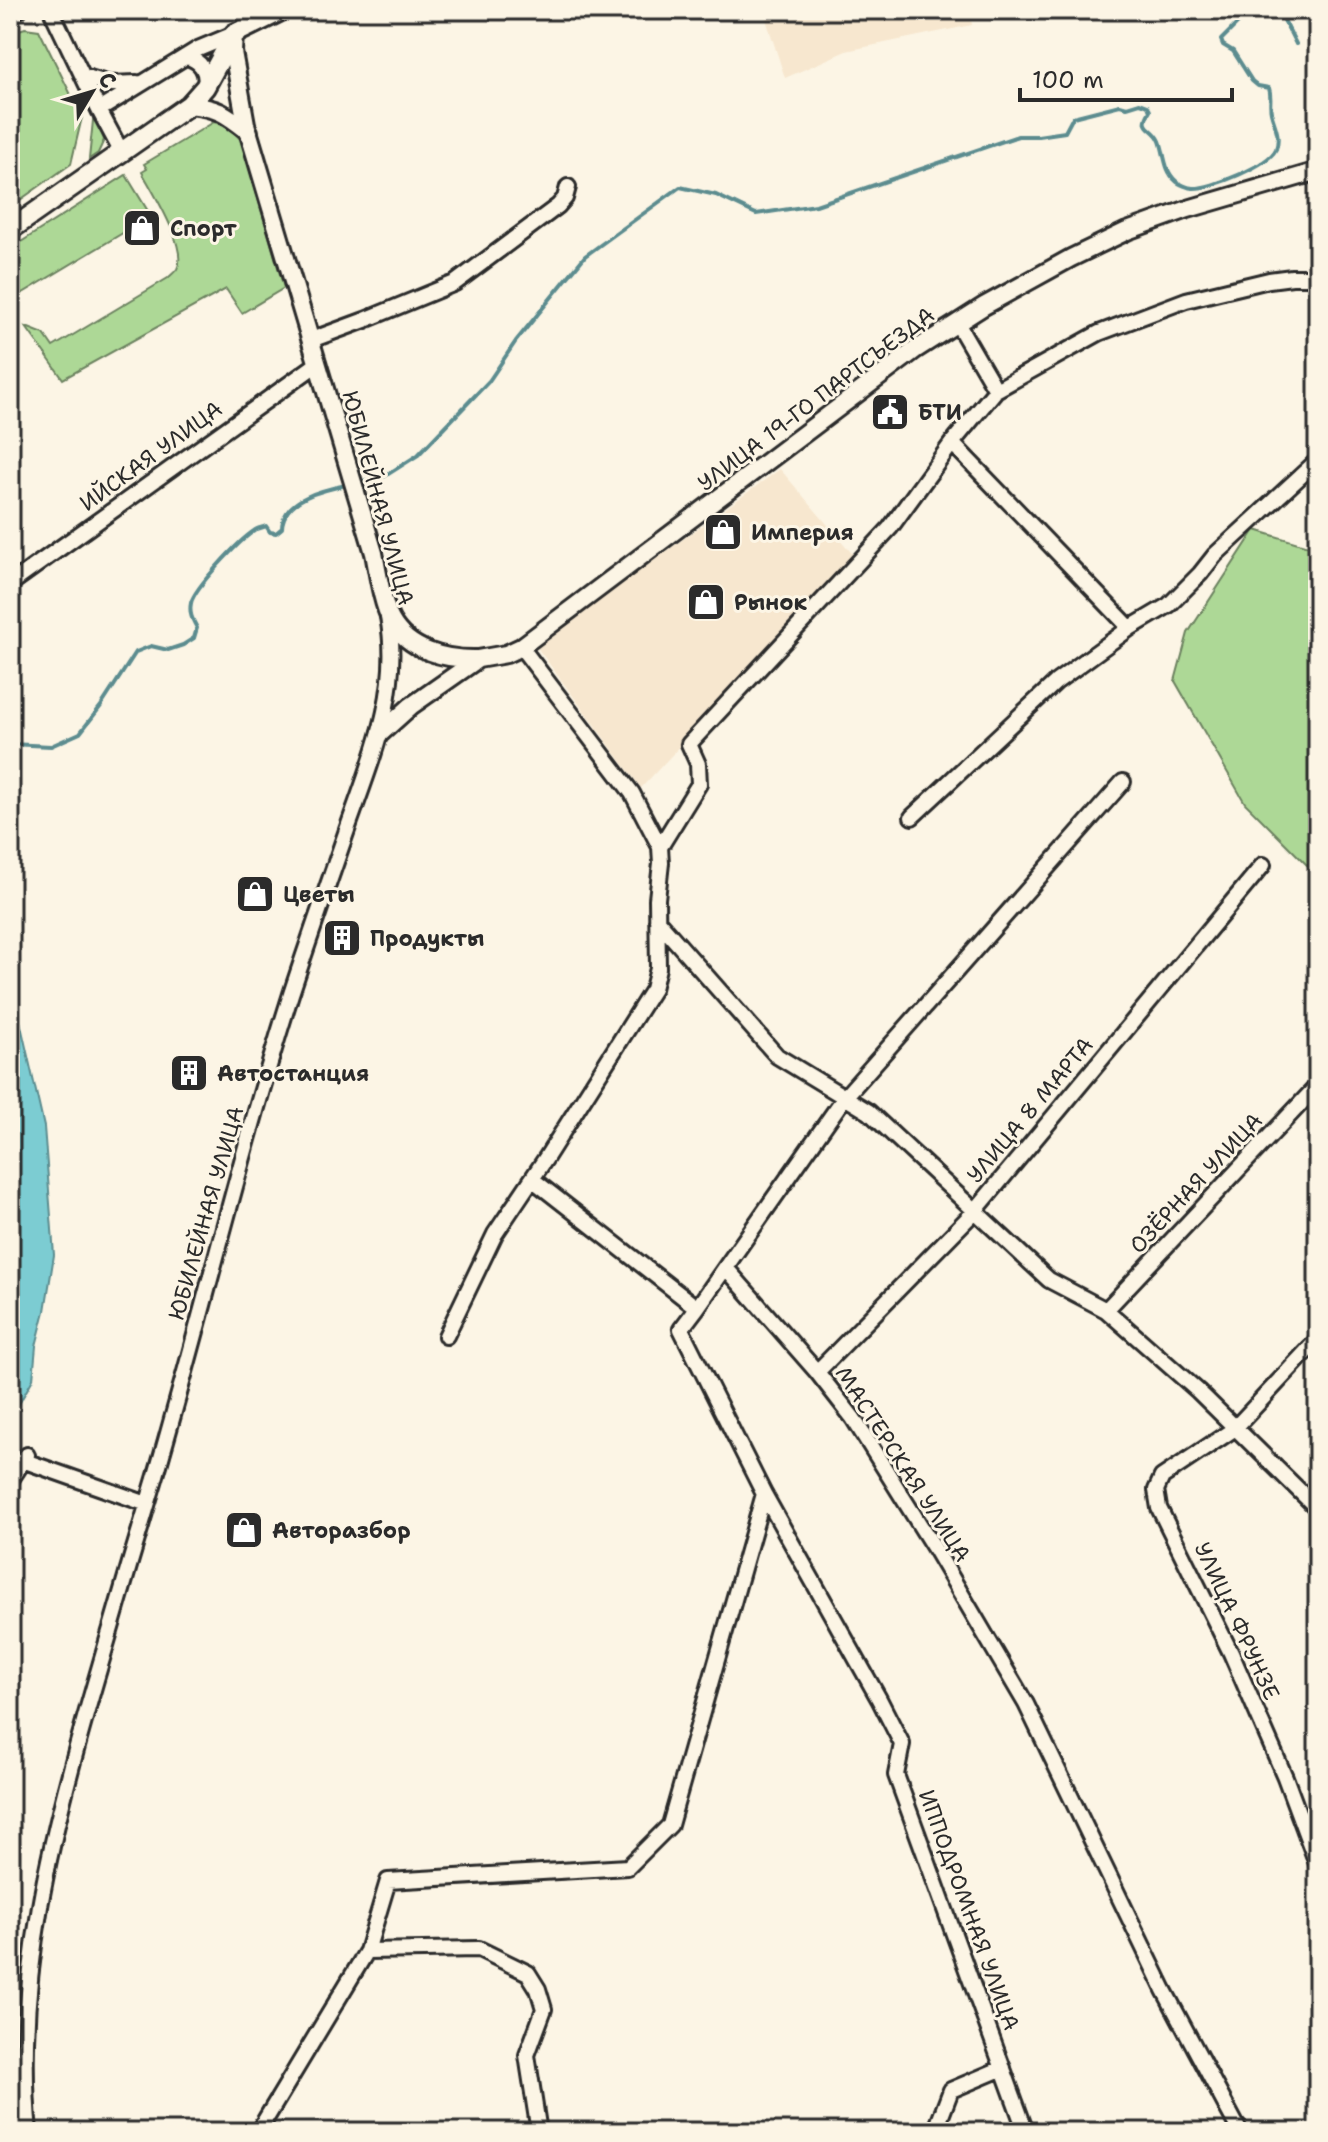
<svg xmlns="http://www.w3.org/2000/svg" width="1328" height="2142" viewBox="0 0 1328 2142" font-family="'Shantell Sans',sans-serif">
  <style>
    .built { fill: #f7e7cf }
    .green { fill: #add896; stroke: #6c8260; stroke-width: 2 }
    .water { fill: #7bccd2; stroke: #5b8c8f; stroke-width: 2 }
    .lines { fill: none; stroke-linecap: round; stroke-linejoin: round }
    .stream { stroke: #5b8c8f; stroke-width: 4 }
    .minor-casing { stroke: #2b2b2b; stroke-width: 20 }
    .tertiary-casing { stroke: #2b2b2b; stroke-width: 22 }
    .secondary-casing { stroke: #2b2b2b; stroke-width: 24 }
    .minor { stroke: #fcf5e5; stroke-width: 14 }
    .tertiary { stroke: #fcf5e5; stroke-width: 16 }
    .secondary { stroke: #fcf5e5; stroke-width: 18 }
    .labels { text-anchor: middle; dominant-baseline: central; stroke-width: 6; stroke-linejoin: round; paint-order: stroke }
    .poi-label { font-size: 22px; font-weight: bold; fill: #2b2b2b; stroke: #fcf5e5; text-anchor: start }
    .street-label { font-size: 22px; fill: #2b2b2b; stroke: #fcf5e5 }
  </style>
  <rect width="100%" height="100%" fill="#fcf5e5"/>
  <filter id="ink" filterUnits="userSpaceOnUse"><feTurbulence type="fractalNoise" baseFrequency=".0125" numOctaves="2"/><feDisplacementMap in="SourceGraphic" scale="16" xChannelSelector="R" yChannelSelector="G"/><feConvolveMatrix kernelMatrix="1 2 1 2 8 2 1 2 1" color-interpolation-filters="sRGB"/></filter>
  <g filter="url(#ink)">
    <path class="built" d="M763,10H969L972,25L846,51L785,78Z
      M780,469L856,558L641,788L536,646Z"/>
    <path class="green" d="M25,28L39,30L82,117L71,164L10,207V33Z
      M94,111L104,140L98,153L89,159Z
      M214,122C226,126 233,130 241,140L284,288L242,313L226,289L63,379L26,327L44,334L53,347L168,278C171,275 175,272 177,269C189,249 152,191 142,172L147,169L144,164Z
      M126,175L151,216L13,299L10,295V249Z
      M1255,530L1318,549V876L1245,803L1175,681L1188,633Z"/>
    <path class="water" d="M10,1000L20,1021L44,1127L54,1255L45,1311L36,1346L33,1379L10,1420Z"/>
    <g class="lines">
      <path class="stream" d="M1279,10L1296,44
        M359,482L385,476L418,455L489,381L516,341L585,256L680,187L716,195L756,214L816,205L1018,136H1038L1065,132L1073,117L1120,105L1127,107L1140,103L1148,106L1150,111C1138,130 1154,126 1160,141C1165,154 1164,171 1176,181C1179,184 1189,188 1193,188C1211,189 1269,165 1276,149C1281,135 1274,125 1271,112C1269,104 1272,97 1269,88L1258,86L1252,81L1233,51L1223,45L1221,40L1241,20L1244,12L1249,10
        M10,744L51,746L80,733L101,706L136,652L151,646L168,650L183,645L194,638L197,628C192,619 189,613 191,603C194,588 240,540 254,531C257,528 262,528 266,526L270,532L276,533L282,528C283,497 327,489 351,484"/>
      <g class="minor-casing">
        <path id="minor" d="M51,10L99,110L122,153
          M10,13L19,10
          M186,57C201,60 208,72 205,86
          M83,76L110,84L137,83
          M99,110L198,49L234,34
          M957,323L996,390
          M311,340L365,320L455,283L558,206L565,198L568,187
          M952,443L1130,628
          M10,584L317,364
          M912,817L1056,682L1130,628L1169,605L1200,574L1215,555L1318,460
          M660,847L699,784L698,764L689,744L890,528L952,443L996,390L1099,333L1186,300L1269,280L1292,277H1318
          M657,920L777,1056L869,1112L1049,1280L1106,1310L1198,1391L1318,1509
          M726,1268L817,1372L853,1418L933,1546L1026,1704L1164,1990L1240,2132
          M697,1308L844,1098L1123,782
          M1106,1310L1318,1085
          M446,1336L495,1234L546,1158L653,989L658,968L657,899L661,863L660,847L632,793L521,647
          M1318,1339L1234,1429L1162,1477L1156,1490L1159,1508L1231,1653L1285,1777L1318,1866
          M817,1372L975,1211L1263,865
          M22,1460L147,1504
          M10,1481L27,1455
          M764,1494L879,1699L902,1744L896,1775L1026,2132
          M367,1951L479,1949L528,1973L538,1989L544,2009L527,2055L539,2132
          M29,2132C14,1978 52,1830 95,1683C115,1613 136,1542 157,1472C203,1313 241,1152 291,994C309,939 328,885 347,830C371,761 402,691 388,617
          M258,2132L367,1951L388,1881L628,1867L670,1825L764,1494L681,1329L697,1308L532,1179
          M935,2132L951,2090L1003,2068"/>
      </g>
      <g class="tertiary-casing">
        <path id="tertiary" d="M234,34L233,52L246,124L374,553C378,573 382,603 391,620C408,651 446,660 478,659
          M189,105C219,108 226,114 249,132
          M381,733L411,706L478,659L506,654L521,647L915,350L984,306L1071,258L1127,231L1188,209L1318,171"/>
      </g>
      <g class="secondary-casing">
        <path id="secondary" d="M10,230L189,105L205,87L234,34L283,10"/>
      </g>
      <use href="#minor" class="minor"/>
      <use href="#tertiary" class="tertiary"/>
      <use href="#secondary" class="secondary"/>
    </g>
  </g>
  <defs>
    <g id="shop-square" transform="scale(2)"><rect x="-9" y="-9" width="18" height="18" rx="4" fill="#2b2b2b" stroke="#fcf5e5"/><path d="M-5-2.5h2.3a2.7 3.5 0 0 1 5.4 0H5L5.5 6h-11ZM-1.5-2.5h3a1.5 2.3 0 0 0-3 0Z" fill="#fff"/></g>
    <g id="civic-square" transform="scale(2)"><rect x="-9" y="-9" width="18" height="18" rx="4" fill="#2b2b2b" stroke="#fcf5e5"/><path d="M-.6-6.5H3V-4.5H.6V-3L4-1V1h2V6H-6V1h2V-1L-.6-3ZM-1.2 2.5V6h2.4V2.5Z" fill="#fff"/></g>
    <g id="building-square" transform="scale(2)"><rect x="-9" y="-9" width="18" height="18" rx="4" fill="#2b2b2b" stroke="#fcf5e5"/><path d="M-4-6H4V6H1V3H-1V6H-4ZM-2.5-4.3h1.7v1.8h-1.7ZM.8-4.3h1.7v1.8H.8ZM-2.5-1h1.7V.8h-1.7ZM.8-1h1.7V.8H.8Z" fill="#fff"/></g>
  </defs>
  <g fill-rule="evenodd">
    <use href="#shop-square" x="142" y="228"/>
    <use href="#civic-square" x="890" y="412"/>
    <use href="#shop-square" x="723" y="532"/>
    <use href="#shop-square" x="706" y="602"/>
    <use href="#shop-square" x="255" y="894"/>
    <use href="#building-square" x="342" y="938"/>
    <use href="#building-square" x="189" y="1073"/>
    <use href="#shop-square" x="244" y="1530"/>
  </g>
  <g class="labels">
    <g class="poi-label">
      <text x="170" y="228">Спорт</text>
      <text x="918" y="412">БТИ</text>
      <text x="751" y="532">Империя</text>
      <text x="734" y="602">Рынок</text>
      <text x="283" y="894">Цветы</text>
      <text x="370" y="938">Продукты</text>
      <text x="217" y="1073">Автостанция</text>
      <text x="272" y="1530">Авторазбор</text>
    </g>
    <g class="street-label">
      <text transform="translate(816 399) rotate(-37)">УЛИЦА 19-ГО ПАРТСЪЕЗДА</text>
      <text transform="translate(151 456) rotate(-36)">ИЙСКАЯ УЛИЦА</text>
      <text transform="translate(378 498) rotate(75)">ЮБИЛЕЙНАЯ УЛИЦА</text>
      <text transform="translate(1030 1110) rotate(-50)">УЛИЦА 8 МАРТА</text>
      <text transform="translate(1196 1183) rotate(-47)">ОЗЁРНАЯ УЛИЦА</text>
      <text transform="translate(206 1213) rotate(-74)">ЮБИЛЕЙНАЯ УЛИЦА</text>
      <text transform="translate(903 1464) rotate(57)">МАСТЕРСКАЯ УЛИЦА</text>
      <text transform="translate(1237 1621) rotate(65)">УЛИЦА ФРУНЗЕ</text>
      <text transform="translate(969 1910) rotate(70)">ИППОДРОМНАЯ УЛИЦА</text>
    </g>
  </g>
  <rect width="1328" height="2142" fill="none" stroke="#fcf5e5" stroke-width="40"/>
  <rect x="20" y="20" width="1288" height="2102" fill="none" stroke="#2b2b2b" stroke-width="3" filter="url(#ink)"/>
  <g transform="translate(92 92) rotate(52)" stroke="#fcf5e5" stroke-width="6" paint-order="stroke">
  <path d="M0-6L14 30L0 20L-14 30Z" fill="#2b2b2b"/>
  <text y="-12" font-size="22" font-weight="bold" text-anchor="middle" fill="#2b2b2b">С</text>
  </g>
  <path d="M1020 88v12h212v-12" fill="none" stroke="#2b2b2b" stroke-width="4"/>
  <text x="1032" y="88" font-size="24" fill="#2b2b2b" stroke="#fcf5e5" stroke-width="6" paint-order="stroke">100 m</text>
</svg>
